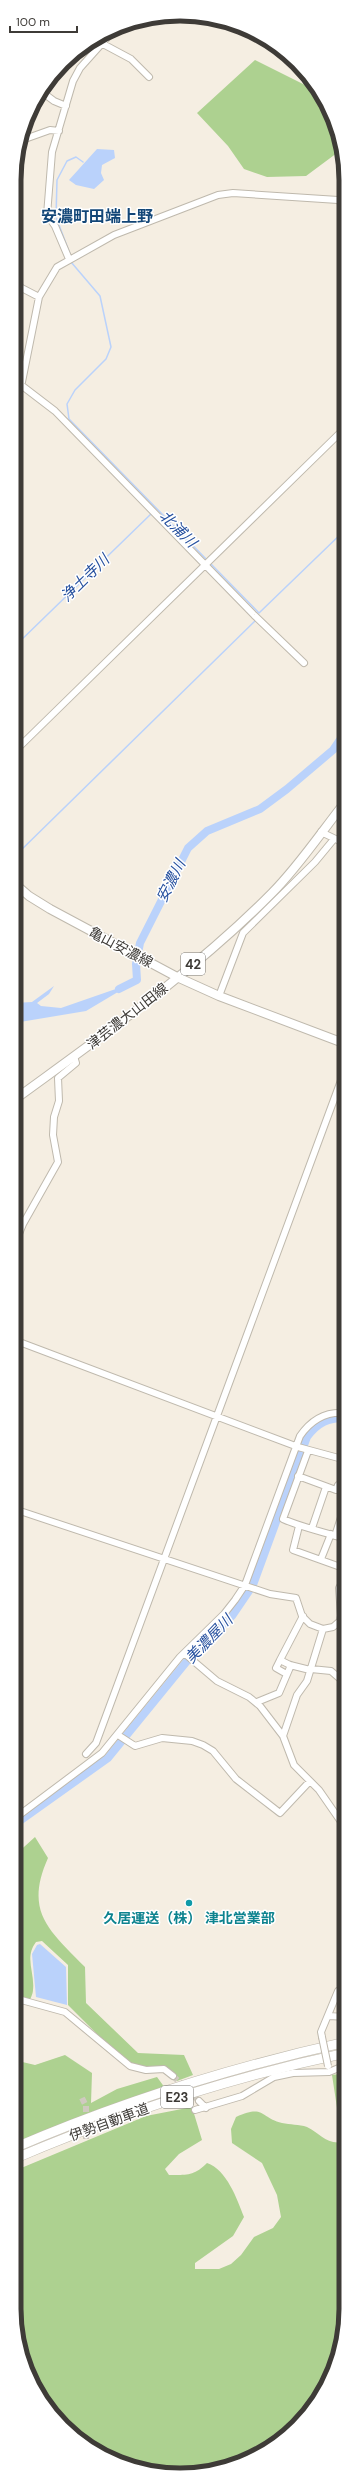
<svg xmlns="http://www.w3.org/2000/svg" width="360" height="2489" viewBox="0 0 360 2489" font-family="'DM Sans','Noto Sans JP',sans-serif">
  <style>
    .green { fill: #add190 }
    .water { fill: #bad2fb }
    .lines { fill: none; stroke-linecap: round; stroke-linejoin: round }
    .stream { stroke: #bad2fb; stroke-width: 1.5 }
    .river { stroke: #bad2fb; stroke-width: 8 }
    .minor-tunnel { stroke: #d0cac0; stroke-width: 6; stroke-dasharray: 6 3; stroke-linecap: butt }
    .minor-casing { stroke: #bfb9ad; stroke-width: 8 }
    .major-casing { stroke: #bfb9ad; stroke-width: 10 }
    .highway-casing { stroke: #bfb9ad; stroke-width: 10 }
    .minor { stroke: #fff; stroke-width: 6 }
    .major { stroke: #fff; stroke-width: 8 }
    .highway { stroke: #fff; stroke-width: 9 }
    .minor-bridge-casing { stroke: #bfb9ad; stroke-width: 8; stroke-linecap: butt }
    .minor-bridge { stroke: #fff; stroke-width: 6 }
    .culture-dot { fill: #0f9aa8; stroke: #fff; stroke-width: 1.5 }
    .labels { text-anchor: middle; dominant-baseline: central; stroke-width: 3; stroke-linejoin: round; paint-order: stroke }
    .shield { fill: #fff; stroke: #787673; stroke-width: 1 }
    .shield-label { font-size: 13px; font-weight: bold; fill: #3e3b37 }
    .street-label { font-size: 14px; fill: #3e3b37; stroke: #fff }
    .culture-label { font-size: 14px; font-weight: bold; fill: #0d838f; stroke: #fff }
    .water-label { font-size: 15px; font-style: italic; fill: #27519f; stroke: #fff }
    .quarter-label { font-size: 16px; font-weight: bold; fill: #124677; stroke: #fff }
    .rim { fill: none; stroke: #3e3b37; stroke-width: 5 }
  </style>
  <rect width="100%" height="100%" fill="#f5eee2"/>
  <path class="green" d="M255,60L319,92L329,107L341,150L306,176L267,177L244,169L228,146L197,113Z
    M35,1837L48,1858C24,1912 49,1930 85,1967L86,2003L138,2053L184,2055L193,2075L177,2081L167,2070L129,2066L68,2005V1965L42,1941L36,1942C24,1958 35,1972 33,1990C33,1994 30,1999 29,2002L14,1999V1856Z
    M65,2055L92,2073L91,2103L117,2089L157,2077L165,2088L94,2111L14,2144V2060L35,2065Z
    M346,2073V2320L329,2382L290,2434L234,2466L169,2475L116,2462L62,2426L27,2372L14,2309V2171L146,2116L192,2107L202,2140L179,2154L165,2169L169,2175C187,2175 194,2176 207,2163C227,2170 237,2199 244,2217L233,2236L195,2263V2269H219L231,2264L241,2255L254,2237L273,2228L281,2217L277,2195L262,2163L232,2143L231,2129L236,2117C265,2104 260,2118 282,2123C290,2125 299,2124 307,2127C320,2133 326,2145 343,2142L345,2135L339,2121L332,2075Z"/>
  <path class="water" d="M97,149L114,150L115,158L102,165L101,173L104,180L94,189L76,185L69,180Z
    M133,983L86,1011L14,1023V1003L32,1002L54,986L49,994L37,1003L41,1006L61,1008Z
    M40,1944L66,1967L67,2005L36,1997L32,1954L37,1945Z"/>
  <g class="lines">
    <path class="stream" d="M70,254L56,217L57,180L67,161L76,157L83,162
      M71,262L100,296L111,347L106,359L75,390L67,404L69,419L208,561
      M210,563L259,613
      M259,613L346,529
      M14,647L152,513
      M14,857L257,619"/>
    <path class="river" d="M119,989L137,980L136,964L140,943L188,848L207,831L260,809L287,789L333,750L346,731
      M14,1825L108,1758L192,1655L232,1616L253,1585L307,1437C317,1423 329,1417 346,1418"/>
    <path class="minor-tunnel" d="M173,2076L199,2101
      M82,2098L86,2106V2139"/>
    <g class="minor-casing">
      <path id="minor" d="M103,44L131,59L149,77
        M42,92L54,101L66,106
        M22,140L50,130L59,131
        M338,200L346,208
        M69,259L55,226L47,215L52,152L73,81L80,68L114,30
        M14,284L39,297
        M21,385L55,411L254,615L304,663
        M14,391L22,382L39,297L57,267L114,235L218,195L233,193L338,200L346,197
        M14,752L346,427
        M321,832L346,844
        M219,996L243,933L315,862L334,839
        M14,1246L23,1224L58,1162L53,1135L54,1117L59,1101L58,1078L76,1063L74,1056
        M14,1340L298,1447L346,1460
        M308,1451L283,1519C303,1528 325,1532 346,1539
        M298,1476L336,1490L338,1485L346,1486
        M14,1509L270,1594L296,1598L302,1616L310,1624L323,1629L333,1627L340,1621L341,1616L339,1588L346,1576
        M299,1526L293,1550L346,1569
        M312,1528L326,1487
        M335,1536L346,1502
        M321,1559L331,1534
        M303,1616L280,1660L290,1665L310,1670
        M184,1653L217,1681L249,1697L260,1706L283,1736L294,1765L319,1790L346,1829
        M280,1660L276,1668L283,1672
        M311,1669L331,1671L346,1684
        M257,1702L279,1693L291,1665
        M118,1735L135,1746L162,1738L192,1741L203,1745L213,1751L236,1779L280,1813L310,1781
        M283,1736L297,1695L307,1681L323,1629
        M86,1754L96,1743L346,1067
        M14,1819L102,1753L180,1657L224,1614L235,1600L245,1585L300,1436C311,1420 326,1411 346,1413
        M14,1998L65,2012L130,2066L146,2070L164,2069L173,2076
        M329,2016L346,2017
        M322,2037L321,2032L338,1991
        M199,2101L206,2108
        M195,2110L242,2096L274,2077L293,2073L329,2072L346,2065"/>
    </g>
    <g class="major-casing">
      <path id="major" d="M14,883L29,896L50,909L177,977L219,996L346,1044
        M14,1100C103,1035 195,971 272,893C299,866 322,831 346,801"/>
    </g>
    <g class="highway-casing">
      <path id="highway" d="M14,2148C121,2102 232,2067 346,2042
        M14,2159C121,2113 232,2077 346,2053"/>
    </g>
    <use href="#minor" class="minor"/>
    <use href="#major" class="major"/>
    <use href="#highway" class="highway"/>
    <g class="minor-bridge-casing">
      <path id="minor-bridge" d="M322,2037L328,2066"/>
    </g>
    <use href="#minor-bridge" class="minor-bridge"/>
  </g>
  <circle class="culture-dot" cx="189" cy="1903" r="4"/>
  <g class="labels">
    <g class="shield">
      <rect x="181" y="953" width="24" height="22" rx="3"/>
      <rect x="161" y="2086" width="32" height="22" rx="3"/>
    </g>
    <g class="shield-label">
      <text x="193" y="964">42</text>
      <text x="177" y="2097">E23</text>
    </g>
    <g class="street-label">
      <text transform="translate(121 947) rotate(28)">亀山安濃線</text>
      <text transform="translate(127 1016) rotate(-38)">津芸濃大山田線</text>
      <text transform="translate(109 2122) rotate(-20)">伊勢自動車道</text>
    </g>
    <g class="culture-label">
      <text x="189" y="1918">久居運送（株） 津北営業部</text>
    </g>
    <g class="water-label">
      <text transform="translate(178 529) rotate(45)">北浦川</text>
      <text transform="translate(85 578) rotate(-44)">浄土寺川</text>
      <text transform="translate(171 881) rotate(-63)">安濃川</text>
      <text transform="translate(209 1639) rotate(-46)">美濃屋川</text>
    </g>
    <g class="quarter-label">
      <text x="97" y="216">安濃町田端上野</text>
    </g>
  </g>
  <path d="M0 0H360V2489H0ZM180 21H180A159 159 0 0 1 339 180V2309A159 159 0 0 1 180 2468H180A159 159 0 0 1 21 2309V180A159 159 0 0 1 180 21Z" fill="#fff" fill-rule="evenodd"/>
  <path class="rim" d="M180 21H180A159 159 0 0 1 339 180V2309A159 159 0 0 1 180 2468H180A159 159 0 0 1 21 2309V180A159 159 0 0 1 180 21Z"/>
  <path d="M10 26v6h67v-6" fill="none" stroke="#3e3b37" stroke-width="2"/>
  <text x="16" y="26" font-size="12" fill="#3e3b37" stroke="#ffffff" stroke-width="3" paint-order="stroke">100 m</text>
</svg>
